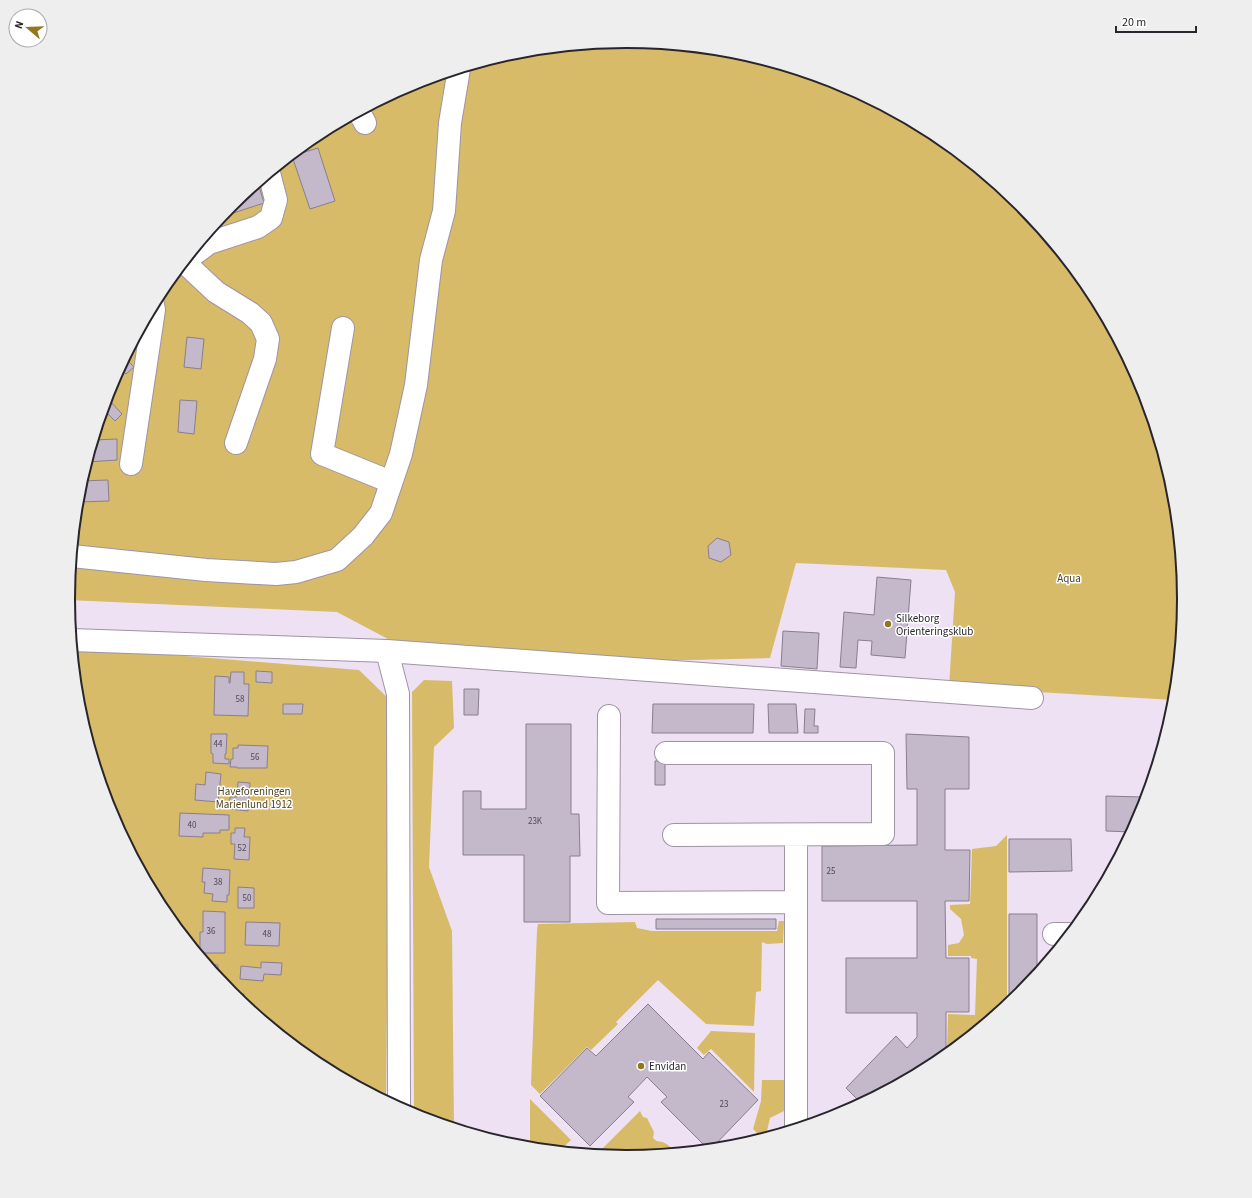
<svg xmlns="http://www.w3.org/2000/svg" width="1252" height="1198" viewBox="0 0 1252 1198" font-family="'Source Sans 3',sans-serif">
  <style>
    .green { fill: #d7bb69 }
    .building { fill: #c4b9ca; stroke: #897e8e }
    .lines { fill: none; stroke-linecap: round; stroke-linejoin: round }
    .minor-casing { stroke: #9f94a4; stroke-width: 24 }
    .minor { stroke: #fff; stroke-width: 22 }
    .poi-dot { fill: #91771d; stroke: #fff; stroke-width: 1.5 }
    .labels { text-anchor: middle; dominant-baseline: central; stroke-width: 3; stroke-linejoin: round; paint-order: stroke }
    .number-label { font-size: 9px; fill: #504a54 }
    .park-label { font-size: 11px; fill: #4e421f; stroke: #fff }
    .poi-label { font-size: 11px; fill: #29252c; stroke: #fff; text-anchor: start }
    .rim { fill: none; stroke: #29252c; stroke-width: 2 }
  </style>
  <rect width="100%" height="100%" fill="#ede1f3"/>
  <path class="green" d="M626,41L735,52L840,84L936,135L1021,205L1090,289L1142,386L1173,490L1184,599L1174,700L949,687L955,592L946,570L796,563L770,658L650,661L405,648L337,612L68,600L79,490L111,385L162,289L232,204L316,135L413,83L517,52Z
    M73,647L359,670L390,700L386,1100L316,1063L231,993L162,909L110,812L79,708Z
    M424,680L452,681L454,728L434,747L429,867L452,931L454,1127L414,1115L412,692Z
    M1007,835V1004H1008L936,1063L930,1066L947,1049L948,1014L975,1015L977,959L971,958V956H948V945L959,943L964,935L961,919L950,909V905L970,904L972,849L996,846Z
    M779,921H784L783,943L767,944L762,942L761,991L756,992L754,1026L706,1024L658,980L616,1022L618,1024L591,1050L587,1047L540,1094L531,1085L537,930L538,924L635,922L637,928L652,931H777Z
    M711,1031L755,1033L754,1092L711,1049L704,1055L697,1048Z
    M762,1080H784V1111L770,1118L766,1135L760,1136L753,1129L761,1101Z
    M530,1099L571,1140L560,1150L530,1148Z
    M640,1111L643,1117L647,1118L654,1132L653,1138C657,1142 657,1141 662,1142C666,1143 673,1148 674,1152L626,1157L597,1154Z"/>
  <path class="building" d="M318,148L335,201L310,209L292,156Z
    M258,183L264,203L221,217L232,204Z
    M187,337L204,339L201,369L184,367Z
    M125,358L134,367L126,374L120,368Z
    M107,398L122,414L115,421L108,414L100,422V421Z
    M180,400L197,401L194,434L178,432Z
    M117,439V460L87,462L94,440Z
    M108,480L109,501L78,502L79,490L81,481Z
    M717,538L729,542L731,555L721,562L709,558L708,546Z
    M877,577L911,580L905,658L871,655L872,641L858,640L856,668L840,667L844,612L874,615Z
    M783,631L819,633L817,669L781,666Z
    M256,671L272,672V683L256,682Z
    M231,672H244V684H249L248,716L214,715L215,676L229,677V683H230Z
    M464,689H479L478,715H464Z
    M283,704H303L302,714H283Z
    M653,704H754L753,733H652Z
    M768,704H796L798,733H769Z
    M805,709H815L814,726H818V733H804Z
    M526,724H571V814H579L580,856H570V922H524V855H463V791H481V809H526Z
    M211,734H227L226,754H225V759H229V764L213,763V754L211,753Z
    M906,734L969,737V789H945V850H970L969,901H945L946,958H969V1012H946V1048L927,1068L861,1103L846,1088L896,1036L907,1048L917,1037V1013H846V958H917V901H822V846L917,845V789H907Z
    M238,745L268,746L267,768H237V767H230L231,759H233V748H238Z
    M665,760V785H655V761Z
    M206,772L221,774L218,802L195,800L196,784L205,785Z
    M238,782L250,783L248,811L229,809L230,797H237Z
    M1106,796L1143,797V807L1141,813L1131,832L1106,831Z
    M180,813L229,815V830H220V833H203V837L179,836Z
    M235,828H245L244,837H250L249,860L234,859L235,844H231V833H235Z
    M1009,839H1071L1072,871L1009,872Z
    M203,868L230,870L229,895H227V902L212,901L213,894L204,893L205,882H202Z
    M238,887L254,888V908H238Z
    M203,911L225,912V953H200V932H203Z
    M1009,914H1037V973L1020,994L1010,1002H1009Z
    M656,919H776V929H656Z
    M246,922L280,923L279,946L245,945Z
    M261,962L282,963L281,975L264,974L263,981L240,979L241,966L261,968Z
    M207,964L218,965V972L213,971Z
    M231,993L244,994V1004Z
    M648,1004L703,1059L709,1052L758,1100L711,1149H708L661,1102L667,1097L647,1077L628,1097L634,1102L590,1146L540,1096L587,1048L596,1056Z"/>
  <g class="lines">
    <g class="minor-casing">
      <path id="minor" d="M359,112L365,123
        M186,260L209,243L258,227L271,218L276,200L269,173
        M184,262L216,292L250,313L261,323L268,339L265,359L236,443
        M343,328L322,454L391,482
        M131,464L154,310L153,305
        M72,556L206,570L276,574L296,572L337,560L363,536L381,513L401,454L416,385L431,260L444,211L450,123L459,69
        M72,640L387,651L398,694L399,1107
        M387,651L1032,698
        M609,716L608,903L796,902
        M666,753H883V834L674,835
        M796,835V1128
        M1054,934H1069"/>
    </g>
    <use href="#minor" class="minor"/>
  </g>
  <g class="poi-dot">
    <circle cx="888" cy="624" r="4"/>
    <circle cx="641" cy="1066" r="4"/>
  </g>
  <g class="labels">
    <g class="number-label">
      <text x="240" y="699">58</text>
      <text x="218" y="744">44</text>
      <text x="255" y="757">56</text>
      <text x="535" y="821">23K</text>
      <text x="192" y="825">40</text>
      <text x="242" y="848">52</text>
      <text x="831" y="871">25</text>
      <text x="218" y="882">38</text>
      <text x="247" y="898">50</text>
      <text x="211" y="931">36</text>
      <text x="267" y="934">48</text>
      <text x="724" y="1104">23</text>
    </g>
    <g class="park-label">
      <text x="1069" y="578">Aqua</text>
      <text x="254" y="791">Haveforeningen<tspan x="254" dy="13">Marienlund 1912</tspan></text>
    </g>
    <g class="poi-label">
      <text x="896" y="618">Silkeborg<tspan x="896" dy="13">Orienteringsklub</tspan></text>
      <text x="649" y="1066">Envidan</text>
    </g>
  </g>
  <path d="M0 0H1252V1198H0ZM75 599a551 551 0 1 1 1102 0a551 551 0 1 1-1102 0Z" fill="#eee" fill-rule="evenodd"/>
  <path class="rim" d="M75 599a551 551 0 1 1 1102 0a551 551 0 1 1-1102 0Z"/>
  <g transform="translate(28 28) rotate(289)"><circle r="19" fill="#ffffff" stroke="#a9a8ab"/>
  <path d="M0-3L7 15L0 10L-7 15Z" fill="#91771d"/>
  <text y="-6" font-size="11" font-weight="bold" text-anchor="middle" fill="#29252c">N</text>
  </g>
  <path d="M1116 26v6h80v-6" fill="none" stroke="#29252c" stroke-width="2"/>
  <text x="1122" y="26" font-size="12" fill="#29252c" stroke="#ffffff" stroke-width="3" paint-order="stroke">20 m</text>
</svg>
